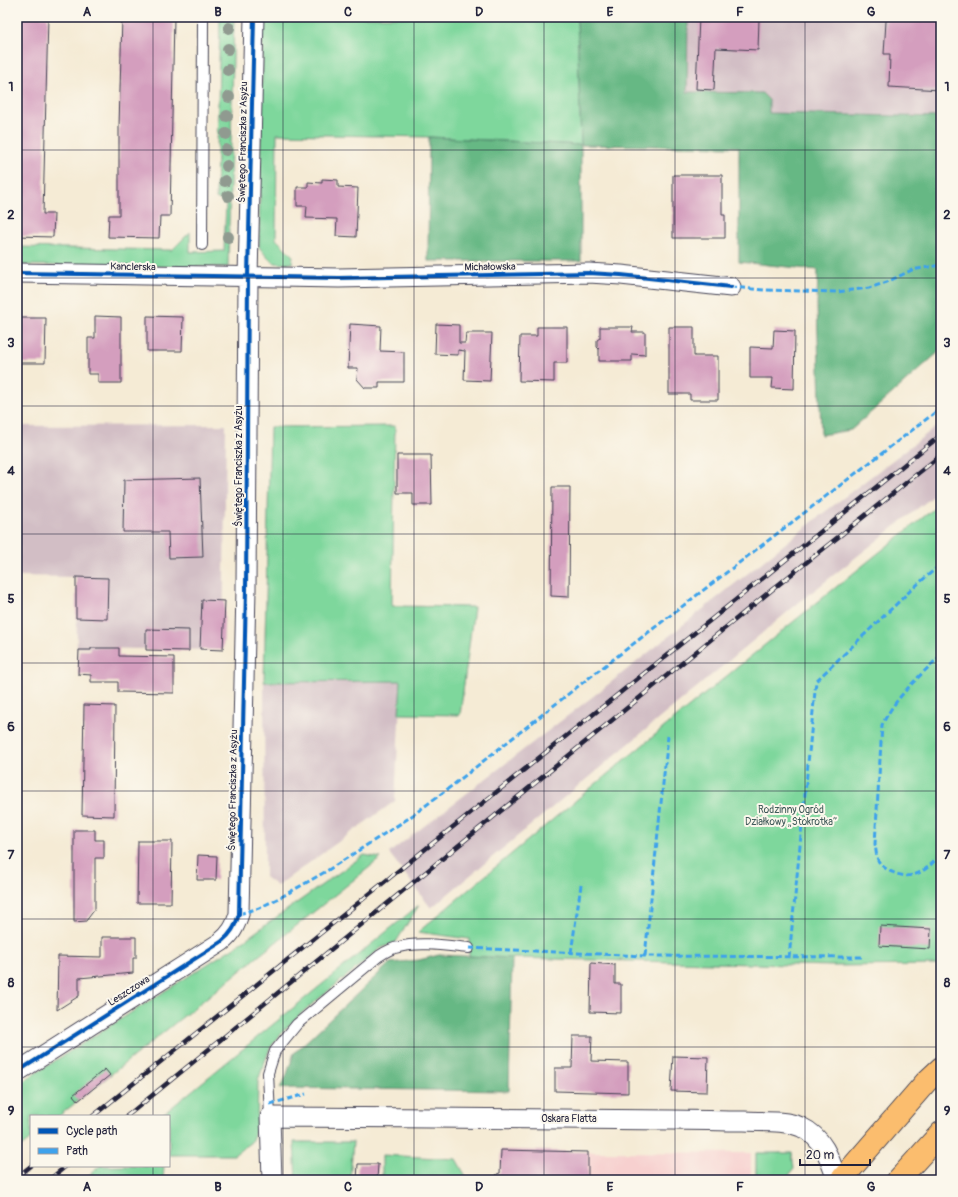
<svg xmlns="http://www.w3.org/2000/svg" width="958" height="1197" viewBox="0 0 958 1197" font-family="Pangolin,sans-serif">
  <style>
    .built { fill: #f7d0cf }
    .industrial { fill: #d2bec5 }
    .green { fill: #7ed79c; stroke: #507c6c }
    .forest { fill: #66b884; stroke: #446d60 }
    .building { fill: #d49ebe }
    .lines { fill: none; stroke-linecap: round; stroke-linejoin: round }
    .lane-casing { stroke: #424052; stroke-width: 12 }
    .street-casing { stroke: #424052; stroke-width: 21 }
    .primary-casing { stroke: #424052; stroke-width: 24 }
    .lane { stroke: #fff; stroke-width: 10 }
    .street { stroke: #fff; stroke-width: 19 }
    .primary { stroke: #fbbd6e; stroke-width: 22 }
    .rail-casing { stroke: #22223b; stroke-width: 4.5 }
    .rail { stroke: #fbf7ec; stroke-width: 3; stroke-dasharray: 9; stroke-linecap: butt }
    .quiet { stroke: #3ea2ec; stroke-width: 3; stroke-dasharray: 6 3; stroke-linecap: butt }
    .cycleway-casing { stroke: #fbf7ec; stroke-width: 6 }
    .cycleway { stroke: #0057b8; stroke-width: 4 }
    .tree { fill: #909a90 }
    .grid { fill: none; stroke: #22223b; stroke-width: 1; stroke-opacity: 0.55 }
    .labels { text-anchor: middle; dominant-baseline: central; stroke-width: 4; stroke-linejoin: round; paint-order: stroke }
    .street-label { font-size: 10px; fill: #22223b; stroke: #fbf7ec }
    .park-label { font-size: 10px; fill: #3e5858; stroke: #fbf7ec }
    .neatline { fill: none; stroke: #22223b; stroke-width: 1.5 }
    .grid-label { font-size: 13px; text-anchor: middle; font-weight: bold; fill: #22223b }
  </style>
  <rect width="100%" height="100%" fill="#fbf7ec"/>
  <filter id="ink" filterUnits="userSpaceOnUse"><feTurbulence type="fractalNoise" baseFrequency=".025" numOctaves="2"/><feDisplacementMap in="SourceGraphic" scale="8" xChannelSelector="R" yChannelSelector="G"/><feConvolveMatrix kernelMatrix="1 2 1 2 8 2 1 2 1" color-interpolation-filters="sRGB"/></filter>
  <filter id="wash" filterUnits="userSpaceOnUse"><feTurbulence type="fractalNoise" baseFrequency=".012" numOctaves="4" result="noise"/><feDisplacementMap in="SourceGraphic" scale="16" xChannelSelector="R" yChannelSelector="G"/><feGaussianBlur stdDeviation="0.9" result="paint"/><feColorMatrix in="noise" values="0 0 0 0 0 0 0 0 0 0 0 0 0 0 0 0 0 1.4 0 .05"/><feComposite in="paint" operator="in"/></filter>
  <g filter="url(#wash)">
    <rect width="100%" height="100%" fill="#f5ebd5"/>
    <path class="built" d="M588,1152L751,1153V1180H588Z"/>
    <path class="industrial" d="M688,17H941V117L769,113V100L687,92Z
      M941,423V490L802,600L431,908L389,853L600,691L821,515Z
      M226,425L223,650L77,648L76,577L17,576V426Z
      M401,681L395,801L277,886L265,877L264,682Z"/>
    <path class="green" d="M220,17H234L228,267L17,265V247L172,250L190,232V252L224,251L226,203L216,198Z
      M263,17H577L581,145L429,137L277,134L276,239L293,256L292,263C271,265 272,263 259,247Z
      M395,426L392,606L474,607L460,715L399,714L401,681L264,682L270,427Z
      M941,503V965L833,966L512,958L469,956V939L418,932C591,787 765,643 941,503Z
      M364,855L381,858L59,1116H31V1139L17,1150V1085L236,946Z
      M419,905L396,942L381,948L305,1010L285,1029L270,1048L258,1080L257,1127L251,1142L234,1155H169V1116H161Z
      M294,1142H353L350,1180H296Z
      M756,1153H792L794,1169L785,1180H756Z
      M382,1155L456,1159L468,1180H382Z
      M100,1166H164L163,1180H83Z"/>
    <path class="forest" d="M577,17H688L687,92L762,93L769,100V113L941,117V350L851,430L821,435L817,305L818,270L739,262V147L581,145V261H428L429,137L581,145Z
      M439,955L512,958L509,1091L280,1088L286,1077L294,1053L390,963L419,960Z"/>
    <g id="blocks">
      <path class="building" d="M17,17H48L43,214H54L53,237L17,236Z
        M122,17H174L170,216H160L159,238L108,237L109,215H119V127Z
        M699,17L759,19L758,50L716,48L714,90L696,89Z
        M888,17H941V90L889,87L890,54H884L886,21Z
        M673,175H722V215H725V238H673Z
        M322,179L338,180V187L358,188L356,237L336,236L337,219L306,218L307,206H297V187H308V182L322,183Z
        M95,316L121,317V383H98V374H88V338H95Z
        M147,316L183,317L182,351H147Z
        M17,318H46L45,363H17Z
        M350,324L381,326L380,351L404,352V382H379V388H365L357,379L358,368H348Z
        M436,324L459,325V343H465L466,333H492L490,381L464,380L465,351L458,350V355L435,354Z
        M537,327H567V363H554V382L519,381L520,336H537Z
        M600,327H633L632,332H645V355L632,354V361H599V349L597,347V340L600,338Z
        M669,327H694V356H718V400H690V394H669Z
        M774,330L795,331L794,389L772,388L773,378H750V347L773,348Z
        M397,455H431L432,505H413V493H397Z
        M200,478L203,557L169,558L168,532H123L124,480Z
        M552,487H570L569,597L551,596Z
        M76,577L108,578L107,619L76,618Z
        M202,600L225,601L223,650L200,649Z
        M146,629L189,630V651L146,650Z
        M91,648H119V656L174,657V693L118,692V682H91V675L78,674L79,650H91Z
        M84,705L115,706L114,816L82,815Z
        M74,830H95V840H104V858H95V909L86,921L74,922Z
        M138,841H172L171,903H137Z
        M198,855L217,856L216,880H197Z
        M880,926L931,929L930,949L879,946Z
        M102,937H136V958H133V973L79,978V996L57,1010L58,956L102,957Z
        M591,963L615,965V984H621V1013L590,1012Z
        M573,1036H592L591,1061L628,1062V1093L555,1091V1068H572Z
        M673,1056L708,1057L707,1092L671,1091Z
        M105,1069L110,1075L78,1101L73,1095Z
        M501,1150L588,1152V1180H494L497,1174L500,1173Z
        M358,1164H378L377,1180H357Z"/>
    </g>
  </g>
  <g filter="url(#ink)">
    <use href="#blocks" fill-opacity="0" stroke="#424052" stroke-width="1"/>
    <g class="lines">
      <g class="lane-casing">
        <path id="lane" d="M202,245L203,17
          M270,1117L268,1073L275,1051L297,1024L379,956C385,952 392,948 399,947C419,941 448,946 469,948"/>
      </g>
      <g class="street-casing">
        <path id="street" d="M17,273L339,278L589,273L621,275L731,287
          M17,1072L221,942C231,934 235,927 239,914L246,589L248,277L254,17
          M272,1180L270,1117C404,1118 538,1118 672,1120C696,1120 720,1121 744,1121C762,1122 784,1120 801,1127C823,1137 830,1159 837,1180"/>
      </g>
      <g class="primary-casing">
        <path id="primary" d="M841,1180L926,1082L941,1068
          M898,1180L941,1133"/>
      </g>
      <use href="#lane" class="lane"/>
      <use href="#street" class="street"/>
      <use href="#primary" class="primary"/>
      <g class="rail-casing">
        <path id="rail" d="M93,1116L941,435
          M127,1116L768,593L941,455
          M17,1177L31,1166
          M49,1180L66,1166"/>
      </g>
      <use href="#rail" class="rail"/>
      <path class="quiet" d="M731,287L764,290L836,292L869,288L887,282L912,270L941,265
        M941,655C919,677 896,696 882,725L875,844C876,849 876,855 878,860C880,865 887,870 892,872C913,882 927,870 941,854
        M239,914L259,908L283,896L325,872L409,818L453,785L581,684L941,408
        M469,948L645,956L864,957
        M571,953L581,885
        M645,956L668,736
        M789,958L816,681L911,590L941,564
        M270,1104L306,1094"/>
      <g class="cycleway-casing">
        <path id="cycleway" d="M17,273L339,278L589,273L621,275L731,287
          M17,1072L221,942C231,934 235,927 239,914L246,589L248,277L254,17"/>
      </g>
      <use href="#cycleway" class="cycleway"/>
    </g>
    <g class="tree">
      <circle cx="229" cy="28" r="6"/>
      <circle cx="228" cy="49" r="6"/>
      <circle cx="228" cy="70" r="6"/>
      <circle cx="229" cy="97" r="6"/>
      <circle cx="227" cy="116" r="6"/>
      <circle cx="226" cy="134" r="6"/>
      <circle cx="226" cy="150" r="6"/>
      <circle cx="227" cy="166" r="6"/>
      <circle cx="225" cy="181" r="6"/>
      <circle cx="228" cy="196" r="6"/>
      <circle cx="228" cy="237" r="6"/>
    </g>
  </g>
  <path class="grid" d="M153,17V1116M283,17V1180M414,17V1180M544,17V1180M675,17V1180M805,17V1180M17,150H941M17,278H941M17,406H941M17,534H941M17,663H941M17,791H941M17,919H941M17,1047H941M153,1166V1180"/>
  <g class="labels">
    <g class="street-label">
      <text transform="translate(243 142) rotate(-89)">Świętego Franciszka z Asyżu</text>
      <text transform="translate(133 267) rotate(1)">Kanclerska</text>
      <text transform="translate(490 267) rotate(-1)">Michałowska</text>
      <text transform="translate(239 466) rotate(-90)">Świętego Franciszka z Asyżu</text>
      <text transform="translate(233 790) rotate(-89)">Świętego Franciszka z Asyżu</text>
      <text transform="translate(129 991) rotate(-33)">Leszczowa</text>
      <text x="569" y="1119">Oskara Flatta</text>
    </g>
    <g class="park-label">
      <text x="791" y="810">Rodzinny Ogród<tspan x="791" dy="12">Działkowy „Stokrotka”</tspan></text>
    </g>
  </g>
  <rect width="958" height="1197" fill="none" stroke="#fbf7ec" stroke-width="44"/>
  <rect x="30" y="1115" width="140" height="52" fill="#fbf7ec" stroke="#a4a2a5"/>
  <rect x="38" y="1128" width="20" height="6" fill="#0057b8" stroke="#a4a2a5"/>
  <text x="66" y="1135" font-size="12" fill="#22223b">Cycle path</text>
  <rect x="38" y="1148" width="20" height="6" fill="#3ea2ec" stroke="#a4a2a5"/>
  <text x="66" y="1155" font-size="12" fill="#22223b">Path</text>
  <path d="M800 1159v6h70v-6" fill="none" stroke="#22223b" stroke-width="2"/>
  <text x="806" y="1159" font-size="12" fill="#22223b" stroke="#fbf7ec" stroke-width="3" paint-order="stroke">20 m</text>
  <rect x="22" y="22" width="914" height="1153" class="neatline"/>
  <g class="grid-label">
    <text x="87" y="16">A</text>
    <text x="218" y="16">B</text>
    <text x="348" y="16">C</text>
    <text x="479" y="16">D</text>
    <text x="610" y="16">E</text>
    <text x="740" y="16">F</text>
    <text x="871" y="16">G</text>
    <text x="11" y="91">1</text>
    <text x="947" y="91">1</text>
    <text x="11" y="219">2</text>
    <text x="947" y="219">2</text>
    <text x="11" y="347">3</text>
    <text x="947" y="347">3</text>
    <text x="11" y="475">4</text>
    <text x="947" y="475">4</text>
    <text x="11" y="603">5</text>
    <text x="947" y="603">5</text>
    <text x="11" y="731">6</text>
    <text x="947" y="731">6</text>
    <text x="11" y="859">7</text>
    <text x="947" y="859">7</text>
    <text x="11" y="987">8</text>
    <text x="947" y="987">8</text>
    <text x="11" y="1115">9</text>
    <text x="947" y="1115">9</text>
    <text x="87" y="1191">A</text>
    <text x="218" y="1191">B</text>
    <text x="348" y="1191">C</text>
    <text x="479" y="1191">D</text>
    <text x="610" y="1191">E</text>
    <text x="740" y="1191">F</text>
    <text x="871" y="1191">G</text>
  </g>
</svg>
